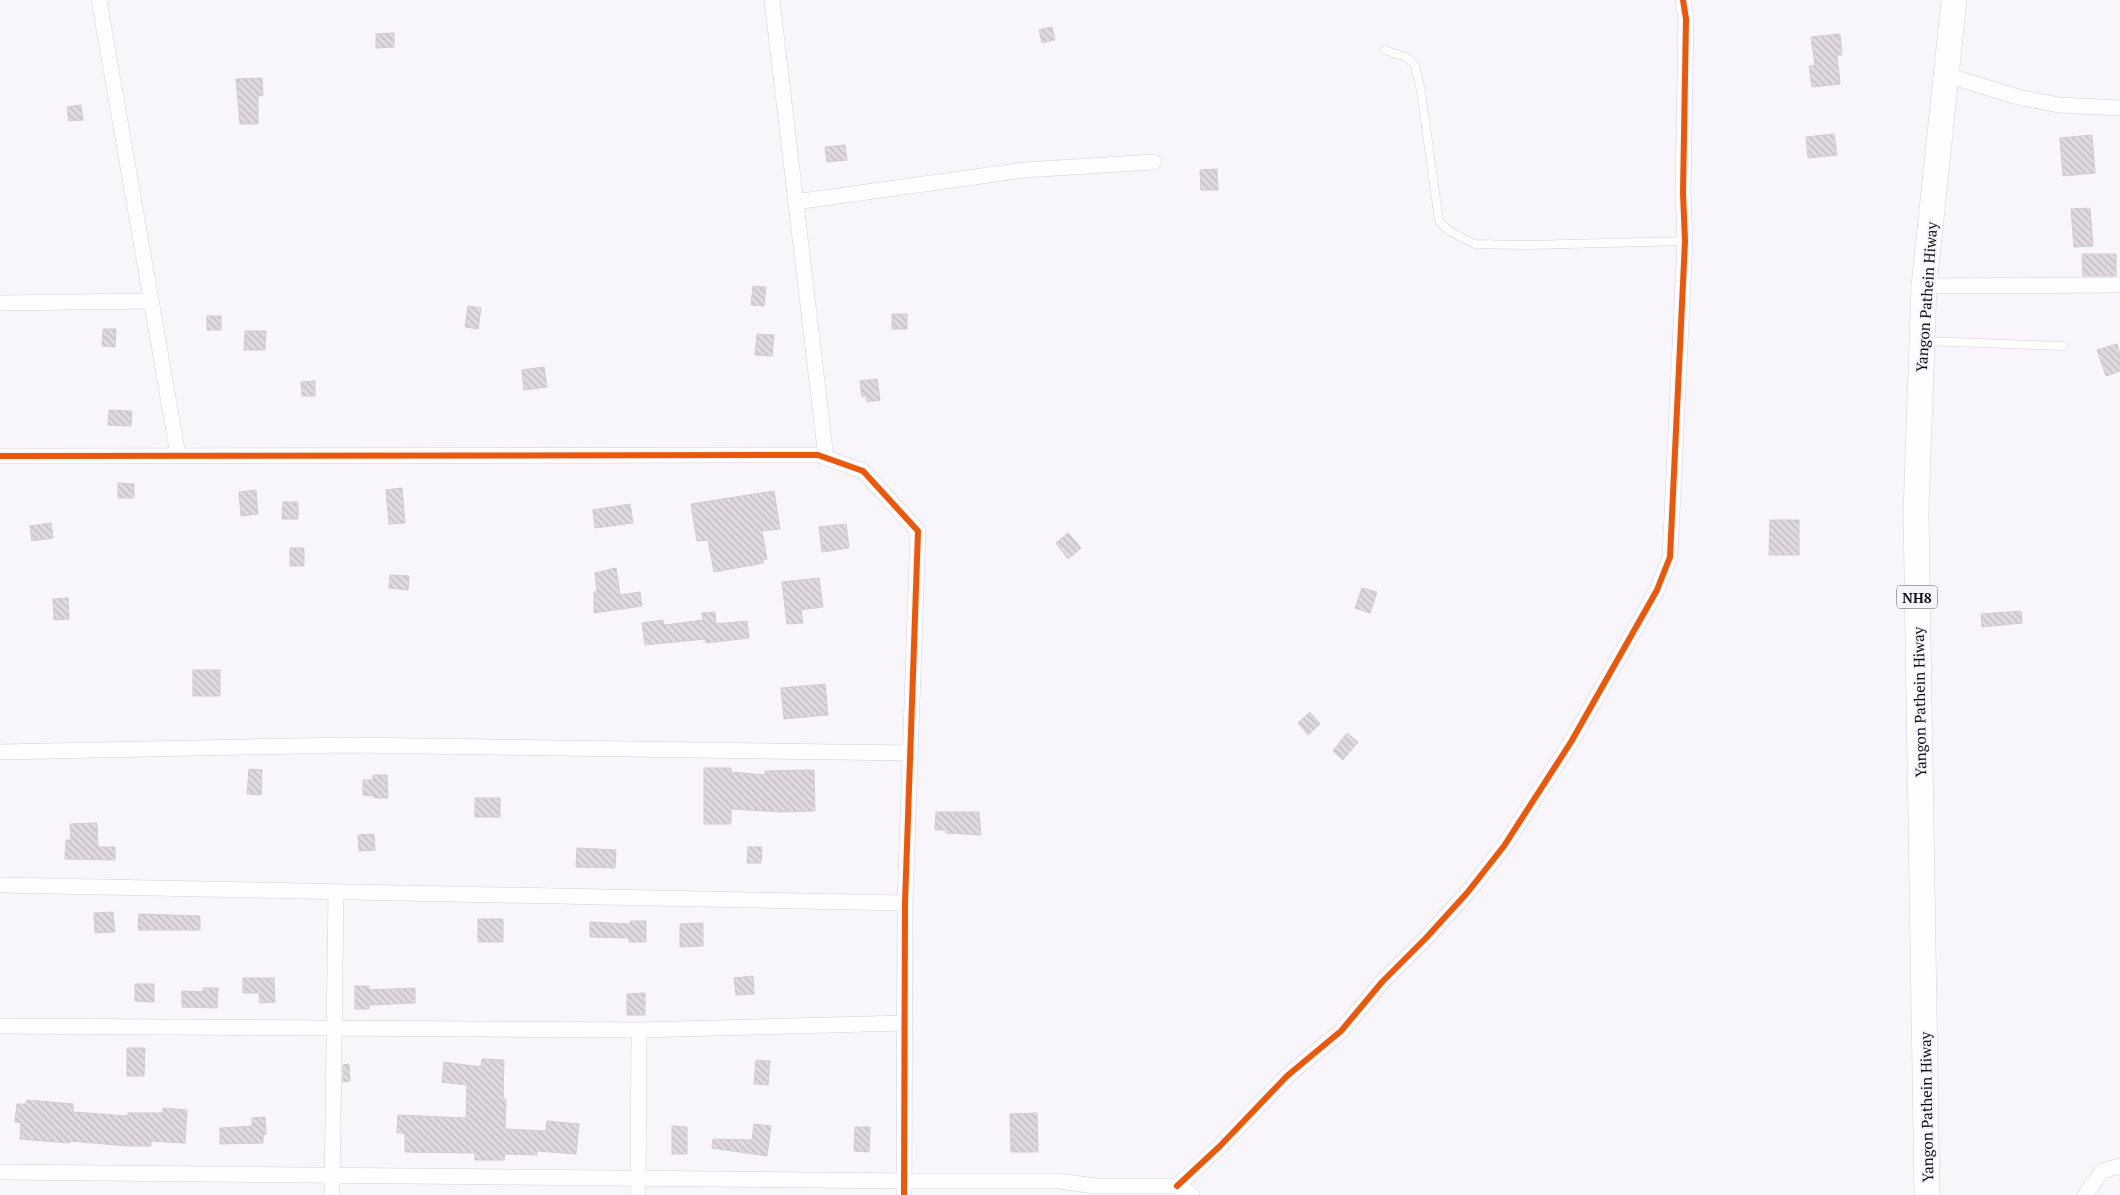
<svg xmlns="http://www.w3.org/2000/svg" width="2120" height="1195" viewBox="0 0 2120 1195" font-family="'PT Serif',serif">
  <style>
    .building { fill: url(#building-back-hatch); stroke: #d2cbd2 }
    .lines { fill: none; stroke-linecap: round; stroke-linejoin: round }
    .service-casing { stroke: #d3d1d9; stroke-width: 9 }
    .minor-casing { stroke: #d3d1d9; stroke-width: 16 }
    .trunk-casing { stroke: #d3d1d9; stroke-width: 26 }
    .service { stroke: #fefefe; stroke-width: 8 }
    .minor { stroke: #fefefe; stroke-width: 15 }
    .trunk { stroke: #fefefe; stroke-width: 25 }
    .cycleway-casing { stroke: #f7f5fc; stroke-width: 9 }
    .cycleway { stroke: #e8590c; stroke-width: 6 }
    .labels { text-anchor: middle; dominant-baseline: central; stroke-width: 4; stroke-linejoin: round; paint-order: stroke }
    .shield { fill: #f7f5fc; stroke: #56535c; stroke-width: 1 }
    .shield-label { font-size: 14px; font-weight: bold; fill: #110d18 }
    .street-label { font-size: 15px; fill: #110d18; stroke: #f7f5fc }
  </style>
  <defs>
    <pattern id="building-back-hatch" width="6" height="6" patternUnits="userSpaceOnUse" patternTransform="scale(1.25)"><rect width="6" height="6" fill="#e0d9e0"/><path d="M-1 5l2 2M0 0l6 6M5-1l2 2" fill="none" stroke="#bfb9bf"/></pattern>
  </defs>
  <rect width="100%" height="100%" fill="#f8f6fb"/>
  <path class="building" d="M1052,27L1055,40L1042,43L1039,30Z
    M394,33V47L376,48V34Z
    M1840,34L1842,55H1837L1840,84L1812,87L1809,66L1815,65L1811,37Z
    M262,78L263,95L258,96V124H240L236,79Z
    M81,105L83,120L69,121L67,107Z
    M1834,134L1837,155L1808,158L1806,137Z
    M2092,135L2095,173L2063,176L2060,138Z
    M845,145L847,160L827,162L825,147Z
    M1217,169L1218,190H1201L1200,170Z
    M2090,208L2093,246L2074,247L2071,209Z
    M2082,254H2116V276H2083Z
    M753,286L766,287L764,306L751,305Z
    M468,306L481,308L478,329L465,327Z
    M892,314H907V329H892Z
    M207,316H221V330H207Z
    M103,329H116L115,347L102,346Z
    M245,331H266L265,350H244Z
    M757,334L774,335L772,356L755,355Z
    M2117,344L2120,354V371L2106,376L2097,350Z
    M544,367L547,387L524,390L522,370Z
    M877,379L880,400L867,402L866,396L862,397L860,381Z
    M315,381V396H302L301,382Z
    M109,410L132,411L131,426L108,425Z
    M118,483L134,484V498H118Z
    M402,488L405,523L389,524L386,490Z
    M256,490L258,514L241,516L239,492Z
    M774,491L780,529L762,531L767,559L763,560V563L714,572L708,540L697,541L691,504Z
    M283,502H298V519H282Z
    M630,504L633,523L595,528L593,510Z
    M1770,520H1799V555H1769Z
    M51,523L53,538L32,541L30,526Z
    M846,524L849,548L822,552L819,527Z
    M1068,533L1081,548L1068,559L1056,543Z
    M290,548H304V566H290Z
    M616,568L620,595L640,592L642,606L594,613V592H597L595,573Z
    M390,575L409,576L408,590L389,588Z
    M819,578L823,607L801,610L803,623L787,624L782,582Z
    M1362,588L1377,592L1370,613L1355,608Z
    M68,598L69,619L54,620L53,599Z
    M2021,611L2022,623L1982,627L1981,614Z
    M715,612L716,624L747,621L749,638L706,643L705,639L645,645L642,623L663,620L664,625L703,620L702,613Z
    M193,670H220V696H193Z
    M825,684L828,715L784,719L781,688Z
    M1310,712L1320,724L1308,735L1298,723Z
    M1347,733L1358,742L1343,760L1333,751Z
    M704,768H731V772L765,775V771L814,770L815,811L781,812L731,809V824H704Z
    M249,769L262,770L261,795L247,794Z
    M373,775H387L388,798H374V796L363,795V780H373Z
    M475,798H500V817H475Z
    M936,812H979L981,835L946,833V830H935Z
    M97,823L98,847H115V860L65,859L66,840H71L70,824Z
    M374,834L375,850L359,851L358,835Z
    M748,847H762L761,863H747Z
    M577,848L616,850L615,868L576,867Z
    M113,912L115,932L95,933L94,913Z
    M139,914L200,916V930H138Z
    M478,919H503V942H478Z
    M630,921H646V942H629V938L590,937V922L630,924Z
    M703,923V946L680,947V924Z
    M753,976L754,994L736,995L734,978Z
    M243,978H274L275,1002L260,1003L259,993H243Z
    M135,984H154V1002L135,1001Z
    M355,986H369V990L415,988V1003L369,1005V1009H355Z
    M203,988H218L217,1008L182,1007V991L203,992Z
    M645,993V1015H627V994Z
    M127,1048H145L144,1076H127Z
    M482,1059L504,1060L503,1099H506L505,1129L546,1131L547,1121L579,1124L576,1154L537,1151V1155L505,1154L504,1160H475V1153L405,1152V1133H397L398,1115L466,1118L467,1085L442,1082L444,1062L481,1067Z
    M756,1060L770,1061L768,1085L754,1084Z
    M349,1064L350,1081L343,1082V1065Z
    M27,1100L73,1104V1112L128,1116V1113H163V1108L187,1110L185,1143L151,1141V1146H128L70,1141V1143L20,1139L21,1123L15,1122L17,1104H26Z
    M1037,1113L1038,1152H1011L1010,1114Z
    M265,1117L266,1134L263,1135V1143L220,1144V1128L252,1126V1118Z
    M754,1124L771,1126L767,1156L712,1148L713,1139L752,1140Z
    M672,1126L687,1127V1154H672Z
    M855,1127H870L869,1152L854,1151Z"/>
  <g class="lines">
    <g class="service-casing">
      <path id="service" d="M1384,50L1406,57L1415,65L1421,91L1439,221L1449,231L1475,244L1527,245L1685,241
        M1924,341L2063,346"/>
    </g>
    <g class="minor-casing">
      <path id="minor" d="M99,0L178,455
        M772,0L826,458
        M1946,75L2018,97L2059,105L2120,108
        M795,202L1024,170L1154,162
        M1924,286L2120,285
        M0,303L151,301
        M0,456L818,455L863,471L918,531L905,903L904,1195
        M0,752L347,745L910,753
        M0,885L905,903
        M0,1026L639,1030L905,1023
        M0,1172L904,1181H1058L1095,1186H1177L1192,1195
        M1177,1186L1220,1146L1287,1076L1341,1031L1382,982L1426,938L1467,893L1504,846L1571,742L1657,590L1670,557L1685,241L1683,193L1686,19L1683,0
        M332,1195L336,892
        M638,1195L639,1030
        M2085,1195L2102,1171L2120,1166"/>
    </g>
    <g class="trunk-casing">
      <path id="trunk" d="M1927,1195L1916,512L1924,286L1954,0"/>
    </g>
    <use href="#service" class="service"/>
    <use href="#minor" class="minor"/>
    <use href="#trunk" class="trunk"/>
    <g class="cycleway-casing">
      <path id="cycleway" d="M0,456L818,455L863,471L918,531L905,903L904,1195
        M1177,1186L1220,1146L1287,1076L1341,1031L1382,982L1426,938L1467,893L1504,846L1571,742L1657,590L1670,557L1685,241L1683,193L1686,19L1683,0"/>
    </g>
    <use href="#cycleway" class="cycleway"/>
  </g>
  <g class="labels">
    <rect class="shield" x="1897" y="585.5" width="40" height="23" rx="4"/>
    <g class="shield-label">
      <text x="1917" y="597">NH8</text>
    </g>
    <g class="street-label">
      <text transform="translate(1926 297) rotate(-86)">Yangon Pathein Hiway</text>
      <text transform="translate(1919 702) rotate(-91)">Yangon Pathein Hiway</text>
      <text transform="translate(1926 1107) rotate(-91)">Yangon Pathein Hiway</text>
    </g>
  </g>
</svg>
